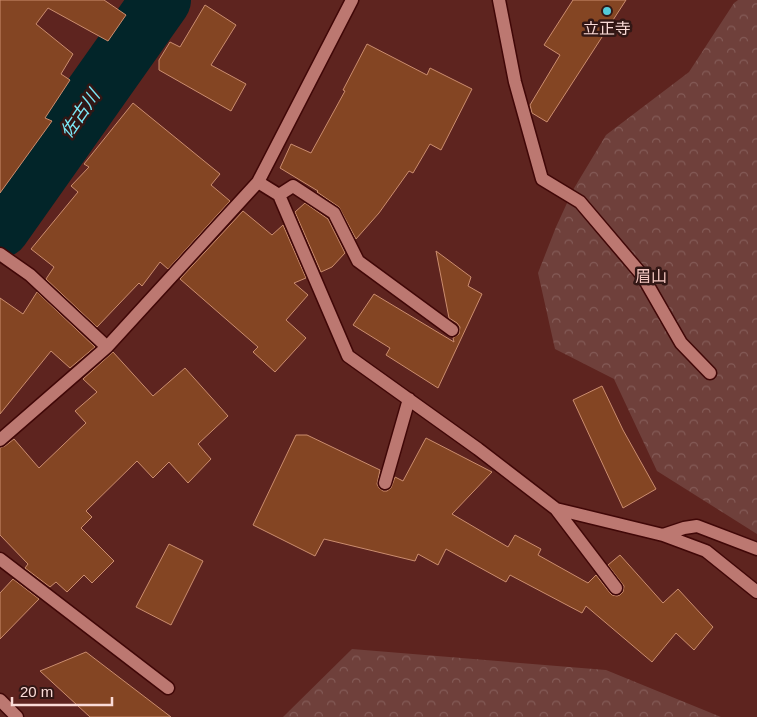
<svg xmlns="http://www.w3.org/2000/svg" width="757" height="717" viewBox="0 0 757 717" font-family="Arial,'Noto Sans JP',sans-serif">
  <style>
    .forest { fill: url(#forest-crowns) }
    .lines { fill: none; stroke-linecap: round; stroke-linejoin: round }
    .river { stroke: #022529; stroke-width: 60 }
    .building { fill: #844523; stroke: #cb8d6f }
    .minor-casing { stroke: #400707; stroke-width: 15 }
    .minor { stroke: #bc7871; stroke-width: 12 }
    .poi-dot { fill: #53cbda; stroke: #321715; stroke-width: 2 }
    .labels { text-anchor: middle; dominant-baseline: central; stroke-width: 5; stroke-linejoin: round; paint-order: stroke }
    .poi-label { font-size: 16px; fill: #fadbd7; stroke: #321715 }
    .park-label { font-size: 16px; fill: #f3c6c0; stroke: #321715 }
    .water-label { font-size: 18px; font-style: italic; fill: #7beaf8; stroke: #321715 }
  </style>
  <defs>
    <pattern id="forest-crowns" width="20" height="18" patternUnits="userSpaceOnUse" patternTransform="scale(1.25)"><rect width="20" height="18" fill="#6f403b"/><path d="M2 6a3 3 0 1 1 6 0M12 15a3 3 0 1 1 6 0" fill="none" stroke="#845b57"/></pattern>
  </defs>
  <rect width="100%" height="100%" fill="#5e241f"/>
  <path class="forest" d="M738,0H757V534L657,471L614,379L555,349L538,273L556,227L573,190L606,135L689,72L734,3Z
    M352,649L606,670L721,717H283Z"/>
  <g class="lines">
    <path class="river" d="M0,228L161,0"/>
  </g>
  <path class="building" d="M0,0H104L126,15L108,41L48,8L36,24L73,54L61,74L70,80L45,118L52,121L0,193Z
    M573,0H626L547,122L532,113L530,105L560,55L544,45Z
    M205,5L236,25L211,65L246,84L231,111L159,70V60L170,42L180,47Z
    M367,44L427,75L430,68L472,89L441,150L430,144L413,173L409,171L379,213L356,239L339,207L317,192L318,191L280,168L291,144L311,153L345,91L343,90Z
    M133,103L220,174L211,185L230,201L168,269L160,262L142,286L139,283L97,327L46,279L54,267L31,249L78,192L71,186L89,167L84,164Z
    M305,203L328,219L345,253L332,267L321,272L295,212Z
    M243,211L272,235L283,225L306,278L294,283L308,295L286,320L306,338L275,372L253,352L258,347L180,279Z
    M436,251L471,277L468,286L482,294L438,388L386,355L390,348L353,325L374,294L454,342L453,338L459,334L460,327L457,323L449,318Z
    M37,292L95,347L70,368L51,351L0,414V298L23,314Z
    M113,352L153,396L185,368L228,416L198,444L211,459L188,483L169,462L153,478L137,461L86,511L92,517L81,528L114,561L92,583L84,575L67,592L56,582L50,587L25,568L28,564L0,535V448L5,446L14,439L39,468L86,423L75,411L97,392L83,379Z
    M602,386L623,430L656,489L623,508L573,400Z
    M296,435H307L380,470L377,484L379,488L383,491H387L391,488L395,477L403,481L426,438L492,472L452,514L508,547L515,535L541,549L538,555L588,583L596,575L610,593L612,595L617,596L620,595L623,592L624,586L608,565L620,555L663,603L678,589L713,627L694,650L676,633L652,662L586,606L582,613L510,575L506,582L446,549L438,565L418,554L415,561L324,539L315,556L253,525Z
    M169,544L203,561L171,625L136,607Z
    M13,579L39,599L0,639V593Z
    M86,652L171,717H90L40,671Z"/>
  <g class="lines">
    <g class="minor-casing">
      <path id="minor" d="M499,0L515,82L542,179L580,202L642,275L681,343L710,373
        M258,182L279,195L348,356L478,449L556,509L616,588
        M279,195L293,186L334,213L358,261L452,330
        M0,254L30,275L107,347
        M0,440L107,347L258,182L352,0
        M385,483L409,399
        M556,509L663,535L684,528L697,526L757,549
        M663,535L706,551L757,592
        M0,559L168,688
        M0,700L17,717"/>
    </g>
    <use href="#minor" class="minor"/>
  </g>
  <circle class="poi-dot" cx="607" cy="11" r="5"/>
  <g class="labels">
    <g class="poi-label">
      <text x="607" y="28">立正寺</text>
    </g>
    <g class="park-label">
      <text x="651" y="276">眉山</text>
    </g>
    <g class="water-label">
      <text transform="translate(80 114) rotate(-55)">佐古川</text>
    </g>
  </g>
  <path d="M12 697v8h100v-8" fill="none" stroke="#fadbd7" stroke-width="2.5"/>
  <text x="20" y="697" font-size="15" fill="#fadbd7" stroke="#321715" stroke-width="4" paint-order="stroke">20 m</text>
</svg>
